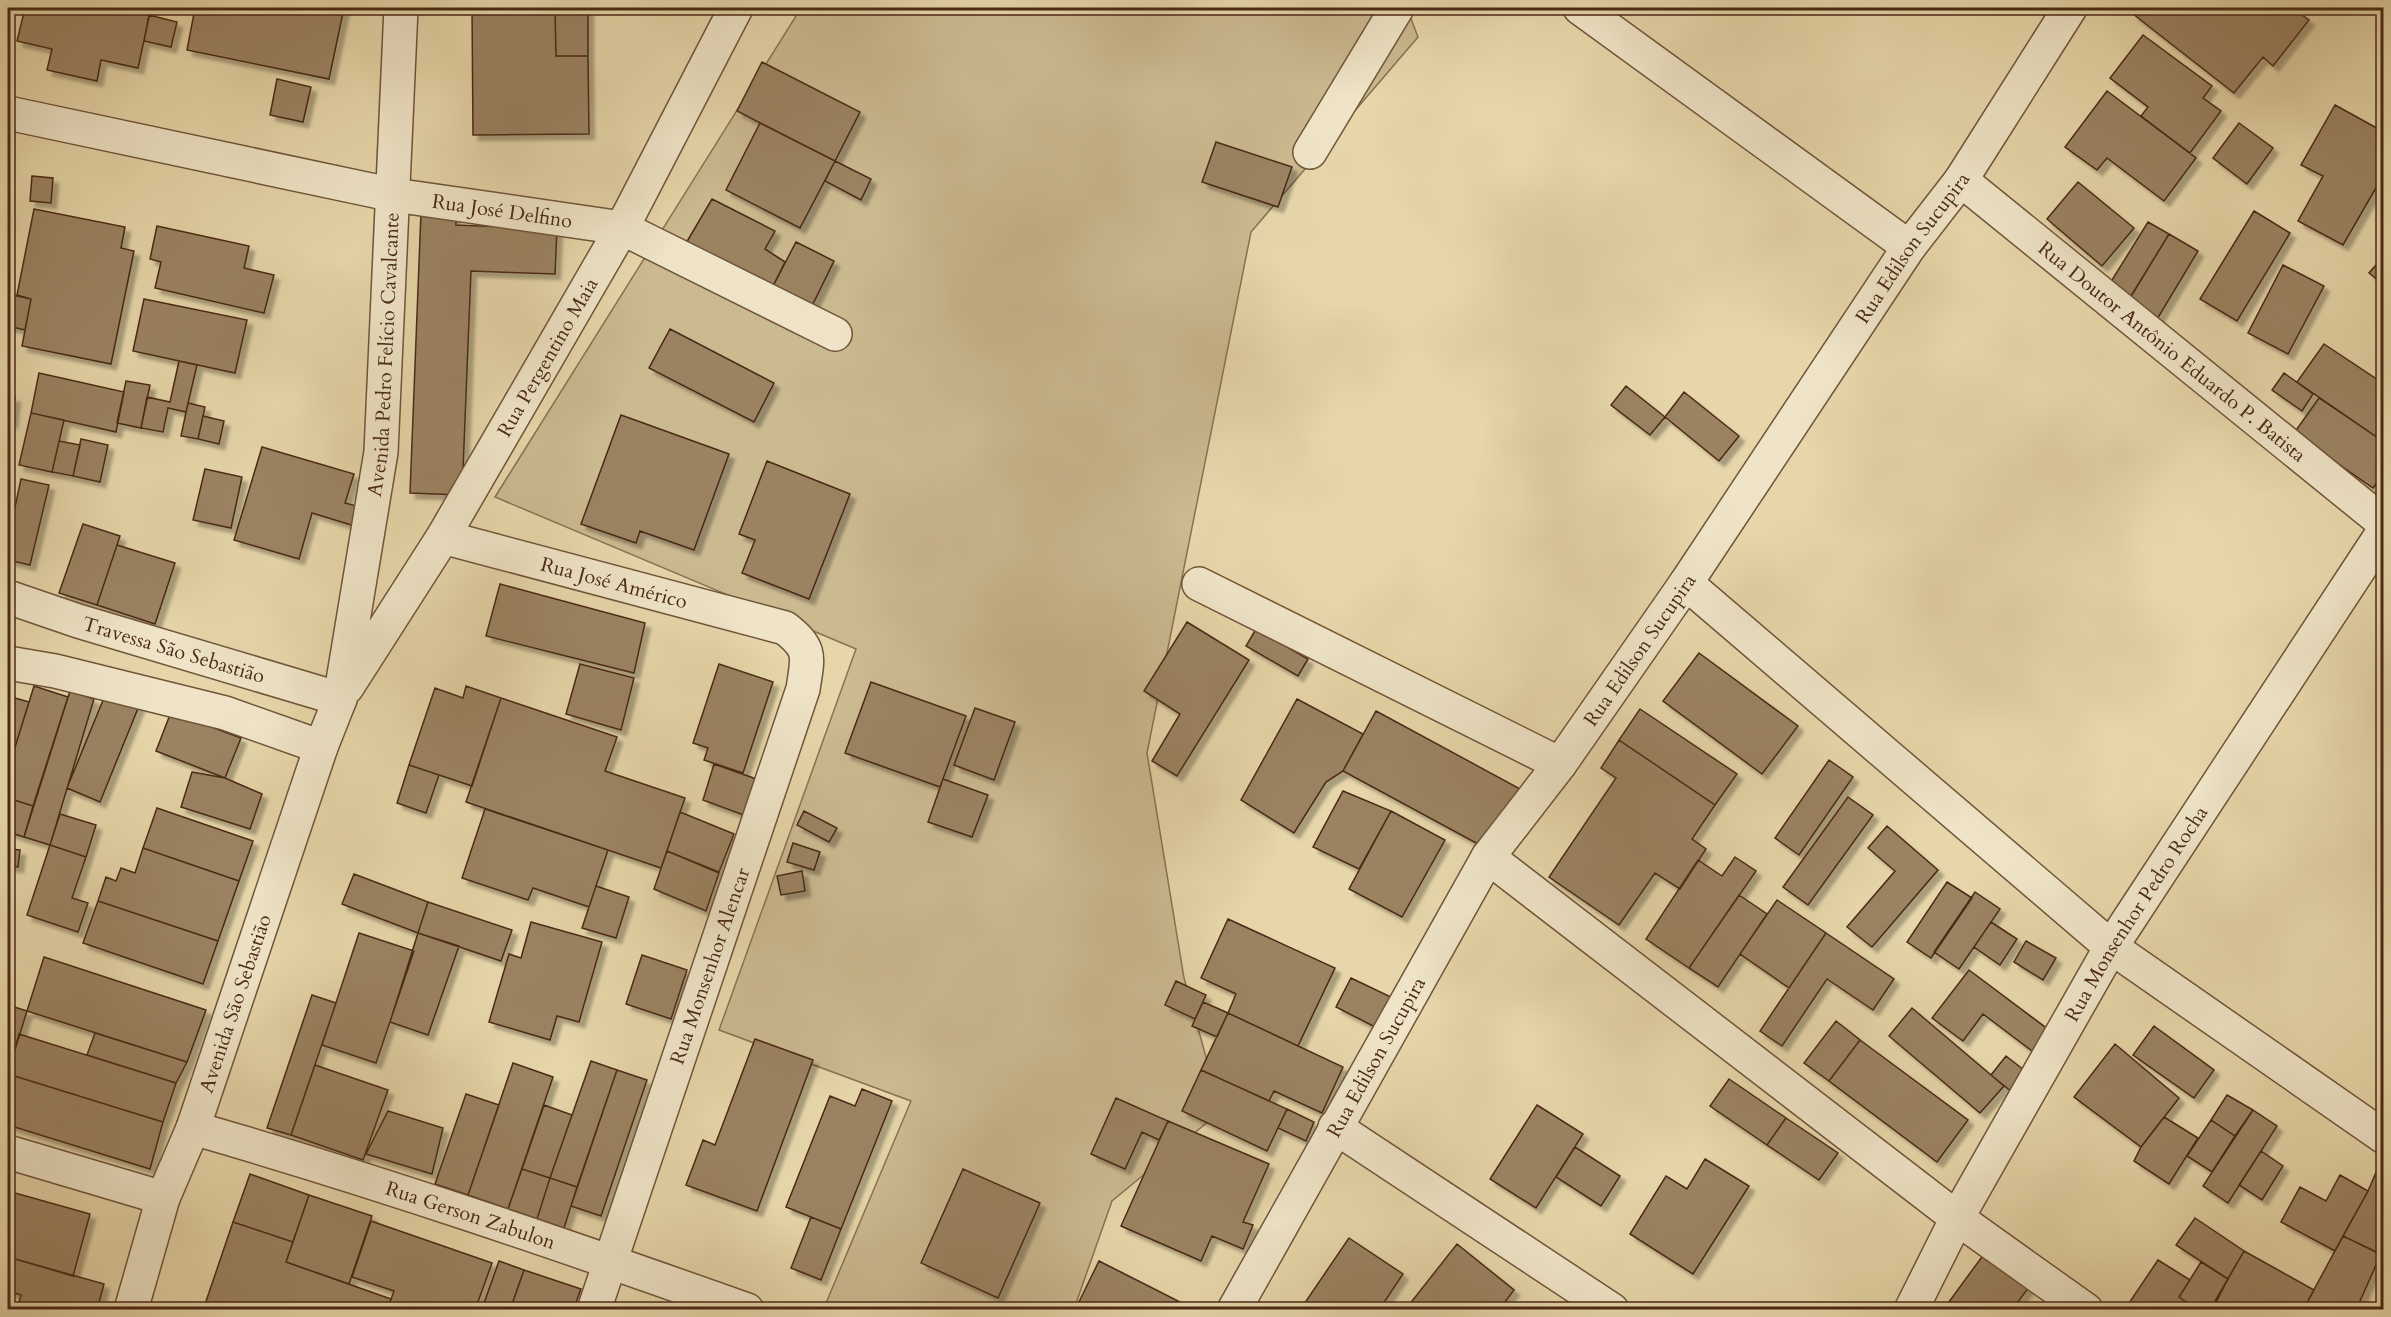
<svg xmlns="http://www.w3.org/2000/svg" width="2391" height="1317" viewBox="0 0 2391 1317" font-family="Cardo,serif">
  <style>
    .green { fill: #cbb990; stroke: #8a7153; stroke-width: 1.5 }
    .building { fill: #9b8362; stroke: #4a2916; stroke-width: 1.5; filter: url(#shadow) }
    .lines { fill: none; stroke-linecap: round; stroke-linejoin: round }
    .minor-casing { stroke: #71543b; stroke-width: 36 }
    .minor { stroke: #efe4c7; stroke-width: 33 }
    .labels { text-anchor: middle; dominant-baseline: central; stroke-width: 4.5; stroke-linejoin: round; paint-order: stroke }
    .street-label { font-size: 20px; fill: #4a2916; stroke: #efe4c7 }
  </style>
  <defs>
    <filter id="shadow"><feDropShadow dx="5.5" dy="5.5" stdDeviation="1.5" flood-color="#0004"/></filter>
  </defs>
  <rect width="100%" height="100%" fill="#e6d6a9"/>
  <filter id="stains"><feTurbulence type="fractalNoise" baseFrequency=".00333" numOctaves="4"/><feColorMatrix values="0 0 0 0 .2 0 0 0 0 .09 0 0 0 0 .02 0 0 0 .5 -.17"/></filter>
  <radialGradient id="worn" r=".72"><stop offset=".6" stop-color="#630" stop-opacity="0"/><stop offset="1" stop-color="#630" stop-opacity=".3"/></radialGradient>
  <path class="green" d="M801,8H1407L1418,37L1251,232L1147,753L1184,978L1221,1111L1112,1201L1074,1309L845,1310L826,1303L911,1101L719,1030L856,649L495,497Z"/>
  <path class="building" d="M25,8H151L138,68L101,60L97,81L47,70L52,49L17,41Z
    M195,8H344L329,79L187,50Z
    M472,8H555L556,56H588L589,134L473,135Z
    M555,8H588V56H556Z
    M2139,8H2220L2229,14L2235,8H2292L2309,20L2273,66L2263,57L2234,93L2133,14Z
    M149,15L177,22L171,47L144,41Z
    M2143,35L2212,86L2203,98L2221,111L2190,153L2141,116L2148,107L2110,78Z
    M762,62L860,112L835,161L737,111Z
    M277,79L311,87L303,122L270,115Z
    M2107,91L2196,158L2164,201L2107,158L2097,170L2065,147Z
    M2335,105L2384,132V174L2343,245L2298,221L2323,176L2301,165Z
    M760,123L835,161L800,228L726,190Z
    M2239,123L2273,148L2247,184L2213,158Z
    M1216,142L1292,167L1278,207L1202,182Z
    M835,161L871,179L861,200L825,181Z
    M32,176L53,178L51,203L30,201Z
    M2078,182L2134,228L2102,266L2047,219Z
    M712,199L775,231L765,249L785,262L770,292L682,250Z
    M34,209L125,227L121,248L134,251L111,364L22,346L31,299L17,295Z
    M2254,211L2290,233L2237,321L2200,299Z
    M421,212L456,214V225L557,229L555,274L471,271L462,495L410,493Z
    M2148,222L2169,234L2128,301L2107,288Z
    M157,226L249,246L244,268L274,275L264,313L155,288L161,262L150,259Z
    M2169,234L2198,251L2153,326L2124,308Z
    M796,242L834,261L809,312L770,292Z
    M2384,256V285L2369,273Z
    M2283,265L2324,286L2288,354L2248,333Z
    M8,294L31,299L25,330L8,326Z
    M144,299L247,320L235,373L133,351Z
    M670,329L774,383L754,422L649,368Z
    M2324,344L2384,384V442L2297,382Z
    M179,361L197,365L186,412L168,408L163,432L141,428L147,397L170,402Z
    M39,373L124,392L116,432L31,413Z
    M2284,373L2313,394L2302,411L2272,390Z
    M126,381L150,385L141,428L117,423Z
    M1626,386L1665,417L1650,435L1611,405Z
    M1684,392L1739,436L1719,461L1665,417Z
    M8,396L15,397L12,423L8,422Z
    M2319,398L2384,442V472L2373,488L2294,433Z
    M188,403L205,407L198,439L181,436Z
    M31,413L64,420L52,472L19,465Z
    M621,415L729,454L694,550L640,531L636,543L581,524Z
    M203,416L224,421L219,444L198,439Z
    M81,439L108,445L100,482L73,476Z
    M59,441L80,445L73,476L52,472Z
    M262,447L354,474L345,503L364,508L358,527L312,513L299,559L234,540Z
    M767,461L850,494L809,599L742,573L755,540L739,534Z
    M205,469L242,477L231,528L193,520Z
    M21,479L49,485L30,565L8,560V540Z
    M83,524L120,536L97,605L59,593Z
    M117,545L175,563L155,624L97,605Z
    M500,584L645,623L634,673L486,636Z
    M1187,622L1249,660L1177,776L1152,761L1180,714L1144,691Z
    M1256,629L1308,659L1298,676L1246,646Z
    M1699,653L1798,726L1762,774L1663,701Z
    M580,664L634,678L621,730L566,714Z
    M719,664L773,682L743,773L704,760L708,748L693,743Z
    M871,682L966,716L940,787L845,753Z
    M34,686L68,697L33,806L8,798V770Z
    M466,686L501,698L472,786L409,765L435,688L463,698Z
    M108,688L141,701L100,802L67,788Z
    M70,691L94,699L50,845L24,837Z
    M8,696L29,702L8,770Z
    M501,698L617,737L605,771L685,798L661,868L466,802Z
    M1297,699L1363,734L1343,771L1326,782L1294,833L1241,800Z
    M975,708L1015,722L994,780L954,765Z
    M1640,709L1737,774L1715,805L1619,740Z
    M1376,711L1522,790L1489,850L1343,771Z
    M171,712L241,738L225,778L156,751Z
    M1619,740L1715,805L1692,839L1706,849L1680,889L1655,873L1619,925L1549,877L1616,778L1601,768Z
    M1829,760L1853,777L1799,855L1775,838Z
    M714,764L762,781L749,817L703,800Z
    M409,765L439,775L426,813L397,803Z
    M192,772L225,778L262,794L250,829L181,807Z
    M943,779L988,795L972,837L928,822Z
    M1343,791L1391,811L1359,869L1313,847Z
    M1848,797L1873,815L1808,905L1783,887Z
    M8,798L33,806L24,837L8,832Z
    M157,808L253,841L239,881L143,848Z
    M485,809L608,850L589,907L533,888L528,900L462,878Z
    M804,811L837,828L829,842L797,825Z
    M1391,811L1445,840L1402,917L1349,889Z
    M680,812L734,834L719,872L667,851Z
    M60,814L96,825L86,857L50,845Z
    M1887,826L1938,870L1872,947L1847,927L1895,871L1868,848Z
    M793,843L820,852L814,870L787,862Z
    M50,845L86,857L72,898L88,903L78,932L27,915Z
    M143,848L239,881L218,941L98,901L106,877L116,881L121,868L135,873Z
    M8,849L20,850L18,867L8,866Z
    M667,851L719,873L706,911L654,889Z
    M1735,857L1756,871L1689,968L1646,939L1698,860L1722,876Z
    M802,871L805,891L781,895L777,876Z
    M354,874L428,902L418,933L342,904Z
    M1947,882L1972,898L1931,958L1907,942Z
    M596,886L629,897L616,938L582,928Z
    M1975,892L2000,909L1959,969L1934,952Z
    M1739,895L1767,914L1718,987L1689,968Z
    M1777,900L1826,933L1789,988L1740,954Z
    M98,901L218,941L203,984L83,943Z
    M428,902L512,930L501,961L418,933Z
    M1228,919L1335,968L1298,1046L1228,1013L1236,994L1201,978Z
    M531,922L602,942L579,1022L557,1016L550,1040L489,1022L509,954L521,958Z
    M1991,922L2017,939L2000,965L1974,947Z
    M359,933L414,951L376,1063L322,1045Z
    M418,933L459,946L428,1035L390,1022Z
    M1826,933L1894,979L1873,1010L1827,979L1782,1046L1760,1031Z
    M2026,941L2056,958L2043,980L2014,962Z
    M642,955L687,970L671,1019L626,1004Z
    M44,957L206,1010L187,1062L27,1011Z
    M1969,970L2049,1030L2032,1051L1983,1014L1963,1041L1932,1018Z
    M1351,978L1393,998L1377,1028L1336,1007Z
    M1176,981L1206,995L1195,1019L1165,1005Z
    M312,995L336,1003L291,1135L267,1128Z
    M1203,1002L1228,1013L1217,1037L1192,1026Z
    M8,1005L27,1011L8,1072Z
    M1912,1008L2004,1086L1980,1113L1889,1036Z
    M1228,1013L1343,1067L1322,1113L1274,1091L1269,1101L1201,1070Z
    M1836,1021L1860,1040L1829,1081L1804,1063Z
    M2154,1026L2214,1070L2194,1098L2133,1055Z
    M95,1033L187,1062L176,1083L87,1055Z
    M19,1034L176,1083L163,1122L8,1074Z
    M755,1039L813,1060L757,1211L686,1185L703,1140L715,1145Z
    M1860,1040L1968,1120L1937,1162L1829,1081Z
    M2115,1044L2179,1098L2141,1147L2074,1097Z
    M2006,1056L2029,1074L2013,1093L1991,1075Z
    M591,1061L617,1070L577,1187L550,1178Z
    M513,1063L553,1077L508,1209L468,1195Z
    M315,1065L388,1090L363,1160L291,1135Z
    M617,1070L647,1080L601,1216L571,1206Z
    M1201,1070L1287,1109L1267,1151L1182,1111Z
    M8,1074L163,1122L150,1169L8,1125Z
    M1729,1079L1786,1118L1767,1145L1710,1106Z
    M862,1089L892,1101L841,1229L786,1207L830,1096L855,1106Z
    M466,1094L499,1105L468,1195L435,1184Z
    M2227,1095L2253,1110L2235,1136L2211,1120Z
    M1116,1098L1168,1121L1159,1140L1142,1132L1125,1169L1091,1154Z
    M544,1105L572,1115L550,1178L522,1169Z
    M1537,1105L1583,1134L1536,1208L1490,1179Z
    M1287,1109L1314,1122L1306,1141L1278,1128Z
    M2253,1110L2277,1126L2228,1203L2203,1186Z
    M388,1111L443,1128L432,1174L366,1154Z
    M2164,1117L2198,1138L2169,1184L2134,1161L2141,1147Z
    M1786,1118L1838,1153L1819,1180L1767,1145Z
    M2211,1120L2235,1136L2212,1172L2187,1156Z
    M1168,1121L1269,1164L1243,1222L1253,1225L1243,1249L1212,1236L1201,1261L1121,1226Z
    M1575,1147L1620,1176L1601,1206L1556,1177Z
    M2261,1151L2283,1166L2262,1200L2239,1185Z
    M1705,1159L1749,1186L1693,1274L1630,1234L1666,1176L1687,1189Z
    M2381,1161L2384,1162V1256L2343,1236L2368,1191Z
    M522,1169L550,1178L537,1219L508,1209Z
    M963,1169L1040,1203L998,1298L921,1263Z
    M250,1174L309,1195L293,1242L233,1222Z
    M2340,1175L2368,1191L2335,1251L2281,1222L2300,1187L2326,1201Z
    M550,1178L577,1187L564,1228L537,1219Z
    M8,1191L90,1214L73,1276L8,1257Z
    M309,1195L372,1216L349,1284L286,1262Z
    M811,1217L841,1229L821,1280L791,1268Z
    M2195,1218L2244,1251L2228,1279L2176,1245Z
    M371,1221L492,1263L475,1310H387L394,1291L352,1277Z
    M233,1222L293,1242L286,1262L391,1299L387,1310H203Z
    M2343,1236L2381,1254L2356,1310H2303Z
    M1349,1238L1403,1274L1379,1310H1300Z
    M1457,1244L1514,1290L1499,1310H1405Z
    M2244,1251L2314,1290L2303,1310H2231L2215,1301Z
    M1984,1254L2029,1287L2012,1310H1950L1946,1306Z
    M8,1257L104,1284L97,1310L17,1309L21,1295L8,1291Z
    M2158,1260L2190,1280L2179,1297L2198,1310L2125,1309Z
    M499,1261L524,1270L510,1310H484L482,1309Z
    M1099,1261L1186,1305L1183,1310H1075Z
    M2201,1262L2228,1279L2212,1310H2198L2179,1297Z
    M524,1270L581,1289L573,1310H510Z"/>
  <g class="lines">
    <g class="minor-casing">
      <g id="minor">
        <path d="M1580,8L1909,247"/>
        <path id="s1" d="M8,113L394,195L622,228L835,334"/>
        <path d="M1310,152L1397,8"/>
        <path id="s2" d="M1961,180L2384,523"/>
        <path id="s3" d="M443,537L785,628C812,649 808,656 803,689L594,1310"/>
        <path d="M1686,583L2111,947L2384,1137"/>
        <path d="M1199,584L1560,764"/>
        <path id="s4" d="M8,597L78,621L340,699"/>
        <path d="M8,663L55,671L225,713L321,747"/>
        <path id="s5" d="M347,687L443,537L622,228L736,8"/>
        <path d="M1488,857L1957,1218L2086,1310"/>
        <path d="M1335,1127L1612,1310"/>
        <path id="s6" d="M193,1128C380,1182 564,1245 747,1310"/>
        <path d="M8,1152L163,1198"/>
        <path id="s7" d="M131,1310L163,1198L193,1128L321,747L340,699L381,452L401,8"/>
        <path id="s8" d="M1234,1310L1488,857L1560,764L1686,583L1909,247L1961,180L2070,8"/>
        <path id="s9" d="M1911,1310L1957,1218L2111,947L2384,531"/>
      </g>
    </g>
    <use href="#minor" class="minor"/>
  </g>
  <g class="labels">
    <g class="street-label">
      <text stroke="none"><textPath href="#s1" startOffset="504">Rua José Delfino</textPath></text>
      <text stroke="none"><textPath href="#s8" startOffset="1262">Rua Edilson Sucupira</textPath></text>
      <text stroke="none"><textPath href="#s2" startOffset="272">Rua Doutor Antônio Eduardo P. Batista</textPath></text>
      <text stroke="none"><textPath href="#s7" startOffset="994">Avenida Pedro Felício Cavalcante</textPath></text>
      <text stroke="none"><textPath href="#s5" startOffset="386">Rua Pergentino Maia</textPath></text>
      <text stroke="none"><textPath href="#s3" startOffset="177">Rua José Américo</textPath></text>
      <text stroke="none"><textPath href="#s4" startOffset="174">Travessa São Sebastião</textPath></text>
      <text stroke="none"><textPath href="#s8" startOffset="776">Rua Edilson Sucupira</textPath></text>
      <text stroke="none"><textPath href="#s9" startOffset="456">Rua Monsenhor Pedro Rocha</textPath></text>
      <text transform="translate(710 966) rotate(-71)">Rua Monsenhor Alencar</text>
      <text stroke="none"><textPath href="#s7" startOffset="324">Avenida São Sebastião</textPath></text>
      <text stroke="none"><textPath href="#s8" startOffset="290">Rua Edilson Sucupira</textPath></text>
      <text stroke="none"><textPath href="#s6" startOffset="291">Rua Gerson Zabulon</textPath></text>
    </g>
  </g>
  <rect width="2391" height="1317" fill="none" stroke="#e6d6a9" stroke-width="30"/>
  <rect x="9" y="9" width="2373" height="1299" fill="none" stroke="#4a2916" stroke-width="3"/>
  <rect x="15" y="15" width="2361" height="1287" fill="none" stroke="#4a2916" stroke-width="1.5"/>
  <rect width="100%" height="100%" filter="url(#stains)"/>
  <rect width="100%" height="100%" fill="url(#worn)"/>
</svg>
